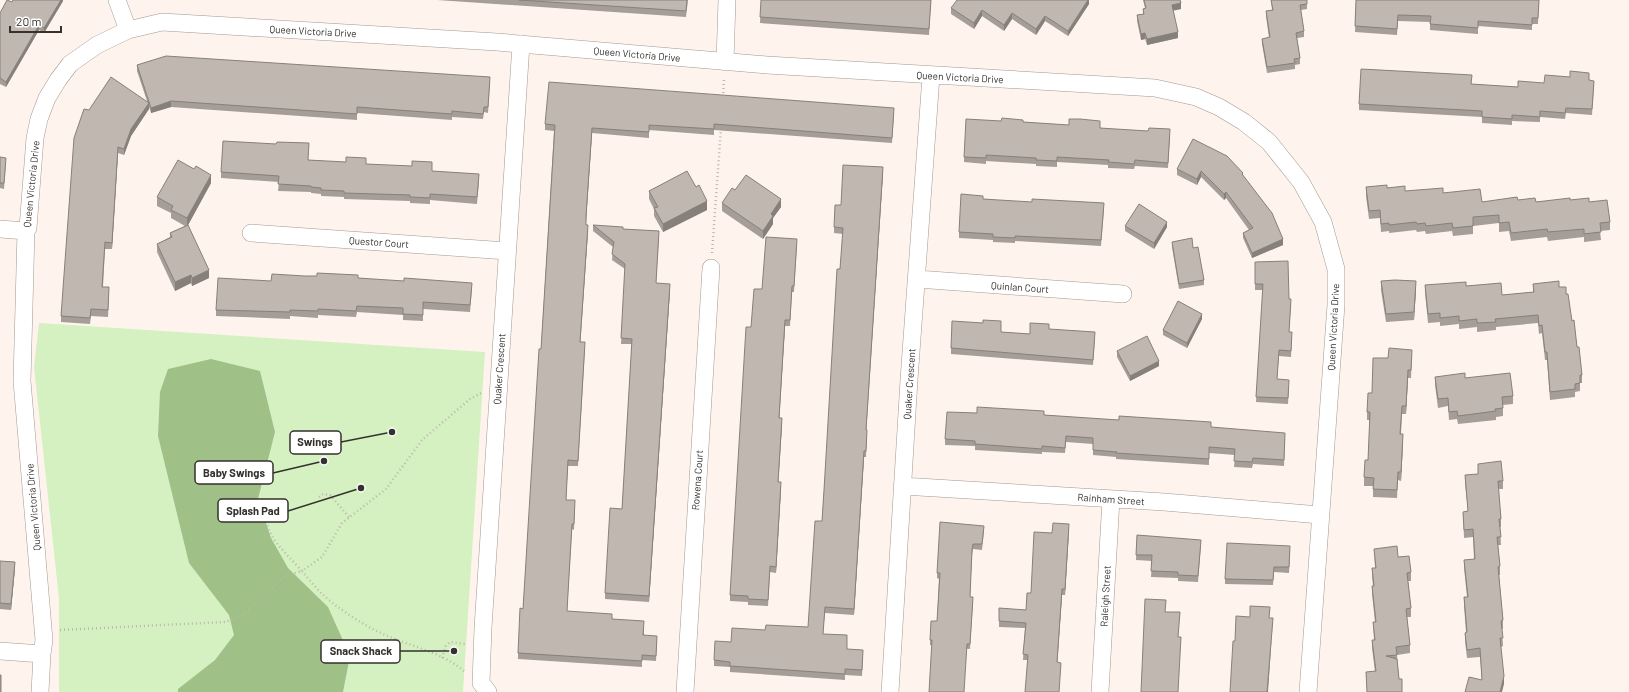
<svg xmlns="http://www.w3.org/2000/svg" width="1629" height="692" viewBox="0 0 1629 692" font-family="Barlow,sans-serif">
  <style>
    .green { fill: #d5f1c2 }
    .forest { fill: #9fc087 }
    .lines { fill: none; stroke-linecap: round; stroke-linejoin: round }
    .minor-casing { stroke: #a19891; stroke-width: 18 }
    .path { stroke: #beb5af; stroke-width: 2.5; stroke-dasharray: 1 3; stroke-linecap: butt }
    .minor { stroke: #fff; stroke-width: 17 }
    .wall { fill: #a59d97 }
    .shaded-wall { fill: #86807b }
    .building { fill: #c0b7b0; stroke: #86807b }
    .labels { text-anchor: middle; dominant-baseline: central; stroke-width: 3; stroke-linejoin: round; paint-order: stroke }
    .street-label { font-size: 10px; fill: #35312e; stroke: #fff }
    .leader { fill: none; stroke: #35312e; stroke-width: 1.5 }
    .callout-dot { fill: #35312e; stroke: #fff; stroke-width: 1.5 }
    .callout { fill: #fff; stroke: #35312e; stroke-width: 1.5 }
    .callout-label { font-size: 11px; text-anchor: middle; font-weight: bold; fill: #35312e }
  </style>
  <rect width="100%" height="100%" fill="#fff4ed"/>
  <path class="green" d="M39,323L485,352L463,692H59V599L34,367Z"/>
  <path class="forest" d="M211,359L260,371L275,432L258,499L271,538L288,568L328,607L350,656L343,692H178V689L215,660L234,635L229,615L189,563L158,436L160,392L168,369Z"/>
  <g class="lines">
    <g class="minor-casing">
      <path id="minor" d="M117,0L128,30
        M725,62L727,0
        M0,229L26,231
        M251,233L507,251
        M917,279L1123,294
        M902,486L1164,502L1320,515
        M0,651L42,654
        M40,692L42,654L44,640L22,381L26,231L28,228L35,138L39,119L47,98L58,80L70,64L97,45L128,30L162,22L497,42L767,65L1155,88L1196,97L1219,107L1244,122L1269,142L1301,182L1323,222L1336,269V305L1308,692
        M488,692L481,683L483,628L521,44
        M685,692L711,268
        M890,692L909,380L931,76
        M1100,692L1111,499"/>
    </g>
    <path class="path" d="M723,97L724,79
      M712,253L721,128
      M319,497L323,494L330,495L349,517
      M60,630L225,622L243,615L285,576L302,571C291,558 262,534 268,516C270,510 279,504 283,499
      M442,658L446,646L450,642L465,644
      M464,671C440,651 408,646 381,633C363,625 336,607 322,594C315,587 308,578 302,571L322,557L342,523L386,489L422,440L470,399L483,392"/>
    <use href="#minor" class="minor"/>
  </g>
  <path class="wall" d="M63,0V1L44,33L39,30L6,87L0,84V13L12,2Z
    M437,0H688L686,17Z
    M761,0H931L929,35L760,23Z
    M1089,0V4L1068,36L1045,21L1036,35L1012,19L1004,31L982,16L974,29L951,14V8Z
    M1143,0H1180L1181,9L1173,10L1178,38L1147,45L1145,39L1141,40L1137,21V15L1143,14V9L1145,8Z
    M1271,0H1307V9L1301,10L1304,31V37L1297,38L1300,58V64L1295,65V69L1267,73L1262,44V39L1269,38L1266,16V11L1272,10Z
    M1356,0H1539L1538,24H1532V30L1478,26V34L1430,30V22L1398,21L1397,35L1355,32Z
    M137,65L490,82L488,113L484,112L483,119L452,117V120L357,113V120L171,107L151,113L149,107V109L131,136L124,155L118,153L112,249H105L103,287L109,294L108,317L91,316L90,324L61,322V316L89,110L147,101L137,71Z
    M1589,80L1594,86L1592,115L1566,113L1565,119L1540,117V122L1512,121V125L1482,123V117L1359,110V104L1471,84L1518,87L1544,83Z
    M894,114L892,143L714,130V135L649,130V138L592,133L586,220V225L588,231L580,342L585,348L578,466H568L566,500L575,506L574,530L572,529L567,611L612,619L644,627V635L657,642L656,661L642,660V667L518,659V653L523,609L541,349L554,131L545,130V124Z
    M1023,122L1100,128L1170,135L1168,168L1135,166L1134,169L1108,168V165L1057,162V167L1036,166V164L986,161V164L964,162V157Z
    M0,157L6,163L4,189L0,188Z
    M309,160L366,164L432,171L479,181L477,204L430,200V204L410,203V201L344,199V197L321,196V194L311,193V192L278,191L279,182L221,178V172Z
    M1177,169L1243,175L1283,245L1252,258L1243,238V233L1249,230L1226,198L1224,200L1201,177L1197,185L1177,175Z
    M883,173L866,430L867,435L866,457H864L854,615L825,613L823,634L847,649L863,656L862,676L845,675V680L730,672V667L714,666V660L731,642L765,630L808,627L822,521L824,490L843,234L834,233V227L841,205Z
    M211,183L188,225L209,278L192,286L191,283L175,291L157,252V244L170,237V233L185,226L171,218V213L157,206V197Z
    M1366,187L1387,188L1405,191L1443,193L1482,202L1518,200L1536,202L1570,200L1589,202L1610,222V230L1600,231L1601,240L1584,242V237L1548,241L1547,237L1511,241L1509,231L1499,232V223L1473,226V234L1453,236L1452,231L1426,234L1425,231L1417,232L1416,230L1389,233V231L1381,232L1380,218L1369,219L1366,196Z
    M735,190L781,207L773,218V224L763,239L722,211V203Z
    M649,191L707,210L663,232L654,216V209L649,199Z
    M983,199L1104,209L1101,246L1015,241V243L993,242V240L959,238V232Z
    M593,225L623,229L659,237L656,283L670,290L649,602L605,599V593L622,509L632,344H621L625,269L612,260L613,247L593,231Z
    M1125,226L1167,227L1154,249L1125,231Z
    M1172,242L1193,248L1204,280V285L1179,289L1172,247Z
    M797,244L794,292H792L790,326H785L779,418L782,424L778,482L781,488L776,573L770,572L768,606L748,605V602L730,601V595L751,327Z
    M1255,262L1289,299L1291,304L1289,332L1292,338L1291,357L1279,356L1277,379L1289,386L1288,404L1256,402L1263,290H1255Z
    M305,276H317L358,278L472,289L470,312L423,309V321L403,320V315L357,312L356,317L318,315V318L290,316V319L216,316V310L271,281Z
    M1381,281L1416,289L1414,320L1386,322L1381,290Z
    M1533,284L1559,287L1566,294L1582,375V383H1580V391L1575,392V397L1550,400L1547,360H1545L1542,333L1539,334L1538,323L1496,327V330L1477,332V327L1459,329V324L1440,326V322L1428,323L1425,293V285L1466,286L1502,295L1533,292Z
    M1202,319L1187,348L1163,335V330Z
    M1049,329L1095,338L1093,365L951,354V348L1001,332L1030,334Z
    M1117,351L1159,366L1130,381L1117,357Z
    M1388,358H1412L1411,378H1408L1406,414H1402L1401,434L1403,442L1401,481L1398,480L1397,498L1373,497V486H1364V477L1368,460L1370,420H1367V412L1372,393Z
    M1435,377L1465,378L1513,396V404L1503,405V416L1496,417V420L1458,424L1457,419L1449,420L1448,406L1438,408L1435,385Z
    M977,413L1044,415L1211,427L1285,439L1284,466L1253,464L1252,468L1234,467L1235,455L1209,453V465L1116,459V457L1093,455V444L1066,442L1065,453L1042,452V454L975,450V446L945,445V439Z
    M1478,464L1503,481V489H1498L1501,519V527H1500L1501,545H1498L1500,566V575H1499L1503,620V629H1502L1503,646L1501,647L1504,684L1482,680L1480,657L1467,658L1465,641V633L1466,632L1464,606V597H1467L1464,568V560L1474,559L1473,537L1464,538L1463,512L1468,511L1465,483V475L1478,474Z
    M1069,530L1065,595H1062L1057,663L1061,668L1027,660H1023L1025,628L999,627V608L1026,610L1031,593L1052,533Z
    M984,531L982,550L973,549L972,556L970,597L973,602L970,649L930,645V640L937,621L939,579L937,578V573Z
    M1137,535L1201,545L1198,582L1178,581V578L1151,577L1152,561L1136,560Z
    M1374,549L1398,557L1411,572V581H1408L1411,608V617H1407L1410,645V653L1397,655L1399,679H1402V692H1367L1366,672H1375L1372,648V640H1374L1373,622H1375L1372,594V586H1373L1372,576V568H1375Z
    M1290,551L1289,573L1274,572L1273,585L1225,584V579Z
    M0,561L15,568L11,610L0,609Z"/>
  <path class="shaded-wall" d="M61,0H63V1L44,33V28Z
    M1088,0H1089V4L1068,36V31Z
    M1181,3V9L1172,11V5Z
    M982,10V16L974,29V23Z
    M1012,13V19L1004,31V25Z
    M1045,16V21L1036,35V29Z
    M39,25V30L6,87V82Z
    M1178,32V38L1147,45V39Z
    M1145,33V39L1141,40V34Z
    M171,101V107L151,113V108Z
    M149,103V109L131,136L124,155V149L131,129Z
    M592,128V133L586,222V216Z
    M118,147V153L112,249V243Z
    M883,167V173L866,435V430Z
    M1201,171V177L1197,185V179Z
    M211,175V183L187,227V218Z
    M1226,192V198L1224,200V194Z
    M781,199V207L773,218V224L763,239V231L771,214Z
    M707,201V210L663,232V224Z
    M1167,222V227L1154,249V243Z
    M588,225V231L580,348V342Z
    M1283,239V245L1252,258V253Z
    M209,270V278L192,286V278Z
    M191,275V283L175,291V282Z
    M1416,281V289L1414,320V312Z
    M670,284V290L649,602V596Z
    M1202,314V319L1187,348V343Z
    M785,320V326L779,424V418Z
    M1159,361V366L1130,381V376Z
    M1408,370V378L1406,414V406Z
    M782,418V424L778,488V482Z
    M1403,434V442L1401,481V472Z
    M864,451V457L854,615V609Z
    M781,482V488L776,573V567Z
    M1069,524V530L1065,595V589Z
    M15,562V568L11,610V604Z
    M1062,589V595L1057,668V662Z
    M1273,618L1268,692H1267Z
    M1504,676V684L1502,692H1500Z"/>
  <path class="building" d="M7,0L12,2L13,0H61L44,28L39,25L6,82L0,78V13Z
    M519,0H687L686,11Z
    M761,0H931L929,29L760,17Z
    M957,0H1088L1068,31L1045,16L1036,29L1012,13L1004,25L982,10L974,23L951,8Z
    M1144,0H1180L1181,3L1172,5L1178,32L1147,39L1145,33L1141,34L1137,15L1144,14L1143,9L1146,8Z
    M1271,0H1307V4L1300,5L1304,31L1296,33L1300,58L1294,59L1295,63L1267,67L1262,39L1270,37L1266,11L1273,10Z
    M1356,0H1539L1538,18H1532V25L1478,21V28L1430,24L1431,16L1398,15L1397,29L1355,26Z
    M166,56L490,77L488,107H484L483,114L452,111V114L357,107V114L171,101L151,108L137,65Z
    M1361,69L1472,75L1471,84L1518,87V81L1544,83L1545,75L1570,77V71L1589,73V80L1594,81L1592,109L1566,108L1565,113L1540,111V117L1512,115V119L1482,117V111L1359,104Z
    M111,77L149,103L131,129L124,149L118,147L112,243L105,242L102,287H109L108,310L91,309L90,318L61,316L74,138L84,109L89,110Z
    M549,82L894,108L892,138L714,124V129L649,125V132L592,128L586,216V225H588L580,342H585L578,461L568,460L566,500H575L574,524H572L567,611L612,614V619L644,621L643,635L657,636L656,656L642,655V661L518,653L520,608L523,609L539,349H541L555,125L545,124Z
    M1002,118L1023,120V122L1069,125V119H1080L1100,121V128L1148,131L1149,128L1170,129L1168,163L1135,160L1134,164L1108,162L1109,160L1057,157V161L1036,160V158L986,155V158L964,157L966,119L1001,121Z
    M1193,139L1227,156L1243,173L1242,174L1272,213L1283,239L1252,253L1243,233L1253,228L1226,192L1224,194L1201,171L1197,179L1177,169Z
    M223,141L276,144L277,142L309,143L308,160L346,162V157L366,158V164L412,166V161L432,162V171L479,174L477,197L430,194V198L410,197V195L344,193V191L321,190V188L311,187V186L278,184L279,176L221,172Z
    M0,157L6,158L4,183H0Z
    M178,160L194,169L196,166L211,175L187,218L171,210L173,206L157,197Z
    M843,165L883,167L866,430H867L866,451H864L854,609L825,607L823,634L847,635V649L863,650L862,670L845,669V674L730,666V662L714,660L715,641L731,642L732,628L765,630L766,625L808,627L815,521H822L824,490L837,269H840L843,228L834,227L835,205H841Z
    M687,171L696,187L699,185L707,201L663,224L654,208L658,207L649,191Z
    M746,175L781,199L771,214L773,216L763,231L722,203L732,188L735,190Z
    M1387,185V188L1405,186V191L1443,188V193L1480,189L1482,202L1517,197L1518,200L1535,198L1536,202L1570,198V200L1589,198V202L1607,200L1610,222L1600,223L1601,232L1584,234V229L1548,232L1547,229L1511,233L1509,222L1499,223V215L1473,217V226L1453,228L1452,223L1426,226L1425,223L1417,224L1416,222L1389,225V223L1381,224L1380,210L1369,211L1366,187Z
    M961,194L983,196V199L1032,202V199L1104,203L1101,240L1015,236V238L993,237V234L959,232Z
    M1139,204L1167,222L1154,243L1125,226Z
    M188,225L209,270L192,278L191,275L175,282L157,244L172,237L170,233Z
    M593,225L623,227V229L659,231L656,283L670,284L649,596L605,593L610,508L622,509L632,339L621,338L625,264L612,254L614,242Z
    M766,237L797,239L794,286H792L790,320H785L779,418H782L778,482H781L776,567L770,566L768,600L748,599V596L730,595L746,327H751L754,289H762Z
    M1192,238L1193,248L1198,247L1204,280L1179,284L1172,242Z
    M1288,261L1289,299H1291L1289,332H1292L1291,351L1279,350L1277,379L1289,380L1288,398L1256,397L1263,284H1255V262Z
    M317,273L358,275V278L404,281V278L472,283L470,305L423,302V315L403,314V308L357,306L356,311L318,309V311L290,310V312L216,310L218,278L271,281L272,274L305,276H317Z
    M1395,280L1416,281L1414,312L1386,314L1381,281Z
    M1559,281V287H1566V294H1568L1572,321L1574,320L1577,347H1579L1582,375H1580V383L1575,384V389L1550,392L1547,352H1545L1542,325L1539,326L1538,315L1495,319L1496,322L1477,323V319L1459,321V316L1440,318V313L1428,314L1425,285L1466,282V286L1501,283L1502,295L1534,292L1533,284Z
    M1178,301L1202,314L1187,343L1163,330Z
    M983,320L1001,321V332L1030,334V323L1049,324V329L1095,332L1093,360L951,348L952,321L983,323Z
    M1147,336L1159,361L1130,376L1117,351Z
    M1389,348L1412,350L1411,370H1408L1406,406H1402L1400,434H1403L1401,472H1398L1397,490L1373,489L1374,478L1364,477L1365,460H1368L1370,412H1367L1368,393H1372L1373,358H1388Z
    M1465,373V378L1510,373L1513,396L1502,397L1503,408L1495,409L1496,411L1458,416L1457,411L1449,412L1448,398L1438,399L1435,377Z
    M977,407L1044,411V415L1119,420V416L1211,422V427L1285,433L1284,460L1253,458L1252,462L1234,461L1235,449L1209,447V459L1116,453L1117,452L1093,450V438L1066,436L1065,448L1042,446V449L975,444V441L945,439L947,412L977,413Z
    M1501,461L1503,481H1498L1501,519H1499L1501,537H1497L1500,566L1498,567L1503,620L1501,621L1503,638H1500L1504,676L1500,692H1465L1469,677L1482,680L1480,648L1467,650L1465,633L1467,632L1464,597H1468L1464,560L1475,559L1473,529L1464,530L1463,512L1468,511L1465,475L1478,474V464Z
    M940,522L984,526L982,544H973L972,550L970,597H973L970,644H967L964,692H929L932,640H930L931,621H937L940,573H937Z
    M1053,523L1069,524L1065,589H1062L1057,662L1061,663L1059,692H1025L1028,655L1023,654L1026,623L999,621V608L1026,610L1027,593H1031L1034,532L1052,533Z
    M1137,535L1201,540L1198,576L1178,575V572L1151,571L1152,555H1136Z
    M1227,543L1290,546L1289,567H1274L1273,580L1225,579Z
    M1397,546L1398,557L1409,556L1411,572L1407,573L1411,608L1406,609L1410,645L1396,647L1397,655L1386,656L1397,659L1399,679H1402V692H1367L1366,672L1376,671L1372,640H1375L1373,622H1376L1372,586H1374L1372,568H1376L1374,549Z
    M0,561L15,562L11,604L0,603Z
    M1145,599L1166,600L1165,612H1180L1178,637H1181L1178,692H1141Z
    M1250,606L1270,607L1269,618H1273L1267,692H1230L1233,641H1235L1236,616L1250,617Z
    M0,675H1V692H0Z"/>
  <g class="labels">
    <g class="street-label">
      <text transform="translate(313 31) rotate(3)">Queen Victoria Drive</text>
      <text transform="translate(637 54) rotate(5)">Queen Victoria Drive</text>
      <text transform="translate(960 77) rotate(3)">Queen Victoria Drive</text>
      <text transform="translate(31 184) rotate(-84)">Queen Victoria Drive</text>
      <text transform="translate(379 242) rotate(4)">Questor Court</text>
      <text transform="translate(1020 287) rotate(4)">Quinlan Court</text>
      <text transform="translate(1333 327) rotate(-87)">Queen Victoria Drive</text>
      <text transform="translate(499 369) rotate(-86)">Quaker Crescent</text>
      <text transform="translate(909 384) rotate(-86)">Quaker Crescent</text>
      <text transform="translate(697 480) rotate(-86)">Rowena Court</text>
      <text transform="translate(1111 499) rotate(4)">Rainham Street</text>
      <text transform="translate(33 507) rotate(-95)">Queen Victoria Drive</text>
      <text transform="translate(1105 596) rotate(-87)">Raleigh Street</text>
    </g>
  </g>
  <path class="leader" d="M392 432L341 442M324 461L273 473M361 488L288 511M454 651L400 651"/>
  <g class="callout-dot">
    <circle cx="392" cy="432" r="4"/>
    <circle cx="324" cy="461" r="4"/>
    <circle cx="361" cy="488" r="4"/>
    <circle cx="454" cy="651" r="4"/>
  </g>
  <g class="callout">
    <rect x="290" y="431" width="51" height="23" rx="4"/>
    <rect x="195" y="461" width="78" height="23" rx="4"/>
    <rect x="218" y="499" width="70" height="23" rx="4"/>
    <rect x="321" y="640" width="79" height="23" rx="4"/>
  </g>
  <g class="callout-label">
    <text x="315" y="446">Swings</text>
    <text x="234" y="477">Baby Swings</text>
    <text x="253" y="515">Splash Pad</text>
    <text x="361" y="655">Snack Shack</text>
  </g>
  <path d="M10 26v6h51v-6" fill="none" stroke="#35312e" stroke-width="2"/>
  <text x="16" y="26" font-size="12" fill="#35312e" stroke="#ffffff" stroke-width="3" paint-order="stroke">20 m</text>
</svg>
